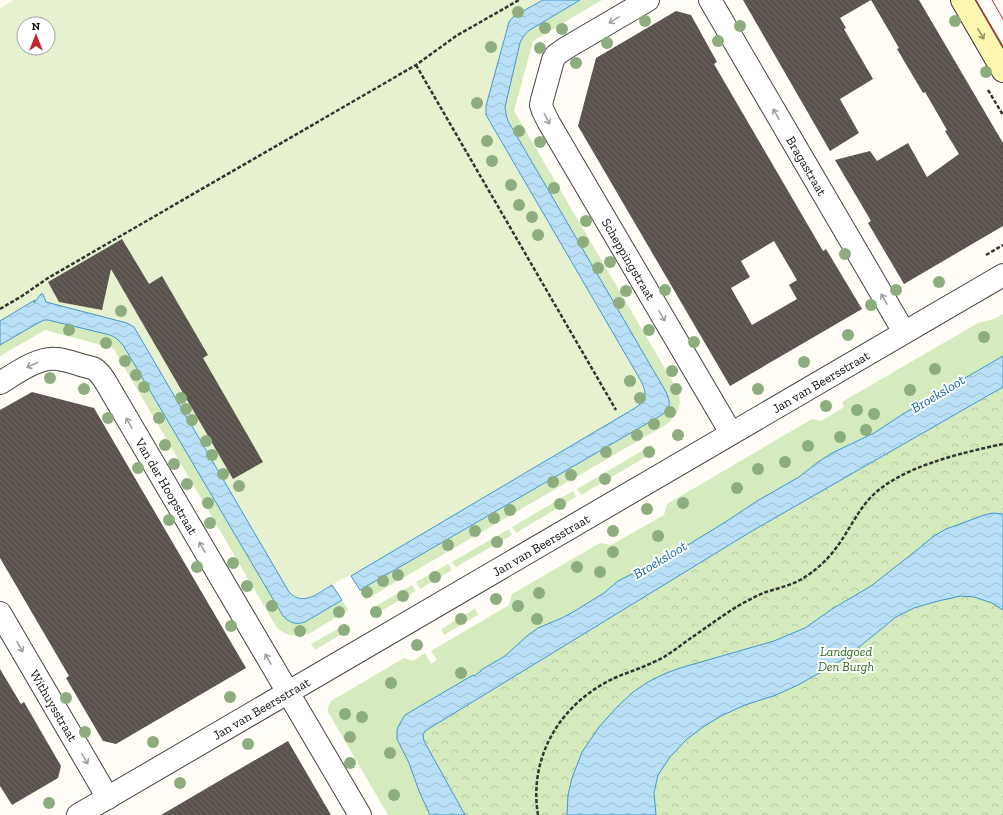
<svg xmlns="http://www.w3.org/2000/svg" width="1003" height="815" viewBox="0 0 1003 815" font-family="'Zilla Slab',serif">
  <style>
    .grass { fill: #d5ebbd }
    .park { fill: url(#park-crowns) }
    .pitch { fill: #e6f2cf; fill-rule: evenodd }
    .water { fill: url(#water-waves); stroke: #3f96cf }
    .building { fill: url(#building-back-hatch); fill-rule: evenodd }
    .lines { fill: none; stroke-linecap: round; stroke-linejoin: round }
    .minor-casing { stroke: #444; stroke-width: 24 }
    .secondary-casing { stroke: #333; stroke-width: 24 }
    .path { stroke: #333; stroke-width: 2.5; stroke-dasharray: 4 2; stroke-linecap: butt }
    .minor { stroke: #fff; stroke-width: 22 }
    .secondary { stroke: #fff6b0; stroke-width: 22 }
    .tram { stroke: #c4262e; stroke-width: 1 }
    .tree { fill: #8dad7f }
    .oneway { stroke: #a0a0a0 }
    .oneway2 { stroke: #948f68 }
    .labels { text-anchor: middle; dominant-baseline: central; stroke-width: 4; stroke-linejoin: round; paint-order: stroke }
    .street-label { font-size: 13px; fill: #111; stroke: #fff }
    .park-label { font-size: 13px; font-style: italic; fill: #2f6b1f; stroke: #fff }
    .water-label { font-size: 14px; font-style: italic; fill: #1768a6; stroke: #fff }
  </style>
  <defs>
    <pattern id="park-crowns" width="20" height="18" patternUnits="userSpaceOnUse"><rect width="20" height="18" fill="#d5ebbd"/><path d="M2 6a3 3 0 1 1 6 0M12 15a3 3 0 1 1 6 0" fill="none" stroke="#b6c8a1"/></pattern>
    <pattern id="water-waves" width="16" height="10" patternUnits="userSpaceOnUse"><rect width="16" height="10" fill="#b9e0f7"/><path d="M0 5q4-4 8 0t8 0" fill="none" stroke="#9ebfd3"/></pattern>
    <pattern id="building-back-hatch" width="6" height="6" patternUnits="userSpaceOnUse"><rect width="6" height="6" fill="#5a524d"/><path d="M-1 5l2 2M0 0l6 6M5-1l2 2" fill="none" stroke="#6d6662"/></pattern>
  </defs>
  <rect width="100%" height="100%" fill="#fffdf5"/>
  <path class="grass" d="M580,0H602L533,41L514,111L677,389C683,403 679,414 667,424L365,600L360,590L660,416C671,409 671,403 666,392L508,121L506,114L505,107L520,43C523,36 526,32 533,28Z
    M1003,314V356L903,414L874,433L854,442L818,462L799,477L757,501L727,521L668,557L646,567L618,581L604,593L573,612L562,618L538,628L527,636L505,656L481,670V671L474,676L473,675L405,715L399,725C407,756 416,786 430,815H388L328,712V707L331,701L404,658L413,661L425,653L431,664L437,660L431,651L509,605L512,594L600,543L611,545L664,515L667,504L812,419L821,421L844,407L842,402L978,323L994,319Z
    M44,320H48L110,335L116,338L123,345L301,623L305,622L342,600L348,610L312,632C300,637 287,637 277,628L113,348L45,330L0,356V345L38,323Z
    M652,445L656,451L581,495L577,489Z
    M573,491L576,497L516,533L512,527Z
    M509,529L512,535L456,567L452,562Z
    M448,564L452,570L420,589L416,582Z
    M412,585L416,591L374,615L371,609Z
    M475,609L478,615L444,635L441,629Z
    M346,624L350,629L315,650L311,644Z"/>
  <path class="park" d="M1003,387V815H465L424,741L423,735L425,731L752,531Z"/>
  <path class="pitch" d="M14,0H543L514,16L508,24L486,106L485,109L487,118L641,381C647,393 647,400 635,408L351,576L350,575L308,598C301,600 294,597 289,592L132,325L127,323L46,302L44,294L33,303L34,301L0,321V8ZM24,24H48V48H24Z"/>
  <path class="water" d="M543,0H580L533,28C526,32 523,36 520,43L505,107L506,114L508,121L666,392C671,403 671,409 660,416L360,590L351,576L635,408C647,400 647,393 641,381L486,115V106L509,22L514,16Z
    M41,294H43L46,302L127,323L134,327L289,592C303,607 318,593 332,585L342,600L305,622C296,625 290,623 283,616L123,345L116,338L110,335L48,320H44L38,323L0,345V321L35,300L34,303Z
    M1003,356V387L752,531L425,731L423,735L424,741L465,815H430L419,791L409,763L397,739V730L399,725L405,715L473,675L474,676L481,671V670L505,656L527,636L538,628L562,618L573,612L604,593L618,581L646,567L668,557L727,521L757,501L799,477L818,462L832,453L874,433L903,414Z
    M993,513L1003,514V610L992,603L974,597L961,596L938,601L914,608L896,617L848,656L825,670L798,685L776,695L745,705L721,716L703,727L687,739L670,757L658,775L654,793L656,815H567L568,795L572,778L582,752L599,727L617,707L633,692L648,682L664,674L680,668L774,641L805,628L832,609L871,586L917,550L934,536L946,529L957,525L984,515Z"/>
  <path class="building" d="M743,0H919L1003,143V226L904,284L868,223L871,221L835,160L870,151L877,161L908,143L927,177L959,154L945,131L947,130L925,92L923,93L897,49L899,48L871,0L840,18L846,28L844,29L873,79L840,99L859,133L830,151Z
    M676,11L691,15L717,62L714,64L823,251L826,249L862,309L730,386L578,126L596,58ZM774,241L797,280L789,285L797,299L752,325L731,288L750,277L741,261Z
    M122,239L149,284L162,276L208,355L203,358L263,462L233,479L111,269L102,310L59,302L48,282Z
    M32,392L94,408L246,668L116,744L103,741L66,678L69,676L0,558V410Z
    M0,669L21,704L24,702L61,766L58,778L12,805L0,786Z
    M288,741L331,815H161L231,774Z"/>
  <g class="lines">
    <g class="minor-casing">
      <g id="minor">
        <path id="s1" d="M648,0L566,48L556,55L553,60L542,100L541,105L543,111L549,123L731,433"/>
        <path id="s2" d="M710,0L904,332"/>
        <path id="s3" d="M0,383C15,374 39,356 57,359C69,360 81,366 93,368C100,372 104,379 108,386L360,815"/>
        <path id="s4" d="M0,613L108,798"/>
        <path id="s5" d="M78,815L1003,275"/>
      </g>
    </g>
    <g class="secondary-casing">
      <path id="secondary" d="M962,0L1003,71"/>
    </g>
    <path class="path" d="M416,65L616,410
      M988,90L1003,115
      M986,255L1003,245
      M0,309L22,296L48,278L416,65L456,36L519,0
      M538,815C529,761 556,711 603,684C613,678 624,674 635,670C645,666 655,662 664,657C672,652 680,646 688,640C706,628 724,614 743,603C751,599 758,595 766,592C779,588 793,585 805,577C818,569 830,557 839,544C848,531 855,517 865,504C892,468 961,453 1003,444"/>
    <use href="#minor" class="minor"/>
    <use href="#secondary" class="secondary"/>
    <path class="tram" d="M976,0L1003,46
      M992,0L1003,19"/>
  </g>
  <g class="tree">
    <circle cx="518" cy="12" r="6"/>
    <circle cx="645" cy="21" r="6"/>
    <circle cx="955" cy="21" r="6"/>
    <circle cx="740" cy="26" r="6"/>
    <circle cx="545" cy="28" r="6"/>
    <circle cx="562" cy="29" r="6"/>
    <circle cx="718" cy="41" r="6"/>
    <circle cx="607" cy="43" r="6"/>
    <circle cx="491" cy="47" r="6"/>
    <circle cx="540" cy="48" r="6"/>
    <circle cx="576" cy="63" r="6"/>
    <circle cx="986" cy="72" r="6"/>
    <circle cx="477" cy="103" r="6"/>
    <circle cx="519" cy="131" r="6"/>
    <circle cx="487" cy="141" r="6"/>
    <circle cx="540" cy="142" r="6"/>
    <circle cx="492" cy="161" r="6"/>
    <circle cx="511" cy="185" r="6"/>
    <circle cx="554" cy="188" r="6"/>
    <circle cx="519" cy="205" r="6"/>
    <circle cx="532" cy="217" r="6"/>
    <circle cx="586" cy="221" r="6"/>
    <circle cx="538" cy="235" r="6"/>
    <circle cx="583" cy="242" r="6"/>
    <circle cx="845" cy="254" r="6"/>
    <circle cx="610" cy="262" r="6"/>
    <circle cx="598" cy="268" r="6"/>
    <circle cx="939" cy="282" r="6"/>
    <circle cx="665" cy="290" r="6"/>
    <circle cx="896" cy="290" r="6"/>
    <circle cx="626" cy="291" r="6"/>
    <circle cx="619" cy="303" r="6"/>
    <circle cx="871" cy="305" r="6"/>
    <circle cx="121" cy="311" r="6"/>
    <circle cx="69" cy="330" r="6"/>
    <circle cx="649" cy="330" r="6"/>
    <circle cx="848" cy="335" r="6"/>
    <circle cx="984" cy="337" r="6"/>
    <circle cx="694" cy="342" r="6"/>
    <circle cx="106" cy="343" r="6"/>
    <circle cx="125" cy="361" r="6"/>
    <circle cx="804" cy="362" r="6"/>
    <circle cx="935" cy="369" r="6"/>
    <circle cx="672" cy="371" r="6"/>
    <circle cx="136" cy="375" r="6"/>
    <circle cx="50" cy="378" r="6"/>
    <circle cx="630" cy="381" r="6"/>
    <circle cx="144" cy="387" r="6"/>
    <circle cx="84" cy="389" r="6"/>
    <circle cx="676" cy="389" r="6"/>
    <circle cx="758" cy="389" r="6"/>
    <circle cx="910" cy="390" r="6"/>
    <circle cx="181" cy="398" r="6"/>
    <circle cx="640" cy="398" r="6"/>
    <circle cx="826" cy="406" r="6"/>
    <circle cx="186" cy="409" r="6"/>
    <circle cx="857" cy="410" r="6"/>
    <circle cx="670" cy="412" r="6"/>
    <circle cx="874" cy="414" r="6"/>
    <circle cx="108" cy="418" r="6"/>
    <circle cx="159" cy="418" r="6"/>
    <circle cx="192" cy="420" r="6"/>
    <circle cx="654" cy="424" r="6"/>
    <circle cx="866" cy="430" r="6"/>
    <circle cx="637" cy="435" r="6"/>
    <circle cx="678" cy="435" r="6"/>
    <circle cx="840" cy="437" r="6"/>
    <circle cx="206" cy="441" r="6"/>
    <circle cx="165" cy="445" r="6"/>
    <circle cx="808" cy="446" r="6"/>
    <circle cx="606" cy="452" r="6"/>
    <circle cx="649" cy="452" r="6"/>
    <circle cx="212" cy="455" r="6"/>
    <circle cx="785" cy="462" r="6"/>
    <circle cx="174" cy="464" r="6"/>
    <circle cx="138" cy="468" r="6"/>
    <circle cx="758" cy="469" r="6"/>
    <circle cx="223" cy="474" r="6"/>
    <circle cx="571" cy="475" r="6"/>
    <circle cx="605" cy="479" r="6"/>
    <circle cx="553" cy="482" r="6"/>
    <circle cx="187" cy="484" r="6"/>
    <circle cx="239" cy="486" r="6"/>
    <circle cx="737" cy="488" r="6"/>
    <circle cx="208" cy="503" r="6"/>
    <circle cx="683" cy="503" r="6"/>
    <circle cx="560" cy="504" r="6"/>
    <circle cx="647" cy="509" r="6"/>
    <circle cx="510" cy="510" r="6"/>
    <circle cx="494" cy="518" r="6"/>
    <circle cx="169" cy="520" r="6"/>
    <circle cx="210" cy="523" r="6"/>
    <circle cx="475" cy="531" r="6"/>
    <circle cx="613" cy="531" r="6"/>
    <circle cx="658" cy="536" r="6"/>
    <circle cx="497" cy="542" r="6"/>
    <circle cx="448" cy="545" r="6"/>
    <circle cx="613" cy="552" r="6"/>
    <circle cx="233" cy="563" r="6"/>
    <circle cx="197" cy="567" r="6"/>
    <circle cx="577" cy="567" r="6"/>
    <circle cx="600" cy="572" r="6"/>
    <circle cx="398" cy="575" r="6"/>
    <circle cx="435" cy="577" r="6"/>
    <circle cx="383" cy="581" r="6"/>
    <circle cx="247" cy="586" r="6"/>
    <circle cx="367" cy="592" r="6"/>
    <circle cx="539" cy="593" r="6"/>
    <circle cx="403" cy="596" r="6"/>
    <circle cx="496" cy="599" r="6"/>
    <circle cx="272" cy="606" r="6"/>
    <circle cx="518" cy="606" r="6"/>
    <circle cx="339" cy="612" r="6"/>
    <circle cx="376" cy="612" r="6"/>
    <circle cx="461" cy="619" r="6"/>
    <circle cx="537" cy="619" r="6"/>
    <circle cx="231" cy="626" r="6"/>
    <circle cx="344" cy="630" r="6"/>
    <circle cx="300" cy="631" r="6"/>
    <circle cx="417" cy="645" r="6"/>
    <circle cx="461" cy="673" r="6"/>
    <circle cx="391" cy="683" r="6"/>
    <circle cx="230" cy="697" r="6"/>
    <circle cx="66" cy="698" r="6"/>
    <circle cx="345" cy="714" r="6"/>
    <circle cx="362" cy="717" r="6"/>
    <circle cx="85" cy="732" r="6"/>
    <circle cx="350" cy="737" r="6"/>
    <circle cx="153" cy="742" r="6"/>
    <circle cx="248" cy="744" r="6"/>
    <circle cx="390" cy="753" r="6"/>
    <circle cx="350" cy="763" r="6"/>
    <circle cx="180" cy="783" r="6"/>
    <circle cx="394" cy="795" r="6"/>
    <circle cx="49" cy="803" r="6"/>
  </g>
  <defs><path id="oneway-shaft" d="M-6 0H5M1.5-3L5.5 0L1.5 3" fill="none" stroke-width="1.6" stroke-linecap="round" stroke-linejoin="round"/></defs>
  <g class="oneway">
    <use href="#oneway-shaft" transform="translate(614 20) rotate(149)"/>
    <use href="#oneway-shaft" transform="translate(776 114) rotate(-120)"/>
    <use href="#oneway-shaft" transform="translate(547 119) rotate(63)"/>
    <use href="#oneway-shaft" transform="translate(884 299) rotate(-120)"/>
    <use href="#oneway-shaft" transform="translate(662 316) rotate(60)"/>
    <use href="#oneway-shaft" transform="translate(32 365) rotate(155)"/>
    <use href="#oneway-shaft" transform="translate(129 423) rotate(-120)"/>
    <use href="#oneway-shaft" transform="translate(202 547) rotate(-120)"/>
    <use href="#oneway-shaft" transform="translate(20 647) rotate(60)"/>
    <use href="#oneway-shaft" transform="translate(268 659) rotate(-120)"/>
    <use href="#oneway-shaft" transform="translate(85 759) rotate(60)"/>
  </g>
  <use class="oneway2" href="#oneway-shaft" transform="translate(981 34) rotate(60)"/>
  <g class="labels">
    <g class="street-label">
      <text stroke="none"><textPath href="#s2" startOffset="192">Bragastraat</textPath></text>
      <text stroke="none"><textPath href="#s1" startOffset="337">Scheppingstraat</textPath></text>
      <text stroke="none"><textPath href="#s5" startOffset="860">Jan van Beersstraat</textPath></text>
      <text stroke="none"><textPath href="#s3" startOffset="240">Van der Hoopstraat</textPath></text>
      <text stroke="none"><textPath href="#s5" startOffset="536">Jan van Beersstraat</textPath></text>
      <text stroke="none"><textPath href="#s4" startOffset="107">Withuysstraat</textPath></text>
      <text stroke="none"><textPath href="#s5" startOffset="212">Jan van Beersstraat</textPath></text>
    </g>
    <g class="park-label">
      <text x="846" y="651">Landgoed<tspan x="846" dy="15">Den Burgh</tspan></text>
    </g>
    <g class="water-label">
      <text transform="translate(938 394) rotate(-31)">Broeksloot</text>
      <text transform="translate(660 560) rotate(-31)">Broeksloot</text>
    </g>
  </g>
  <g transform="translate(36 36)"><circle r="19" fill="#ffffff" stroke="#a0a0a0"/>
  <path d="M0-3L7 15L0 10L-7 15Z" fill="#c4262e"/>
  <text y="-6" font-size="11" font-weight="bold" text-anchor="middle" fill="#111111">N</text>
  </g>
</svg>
